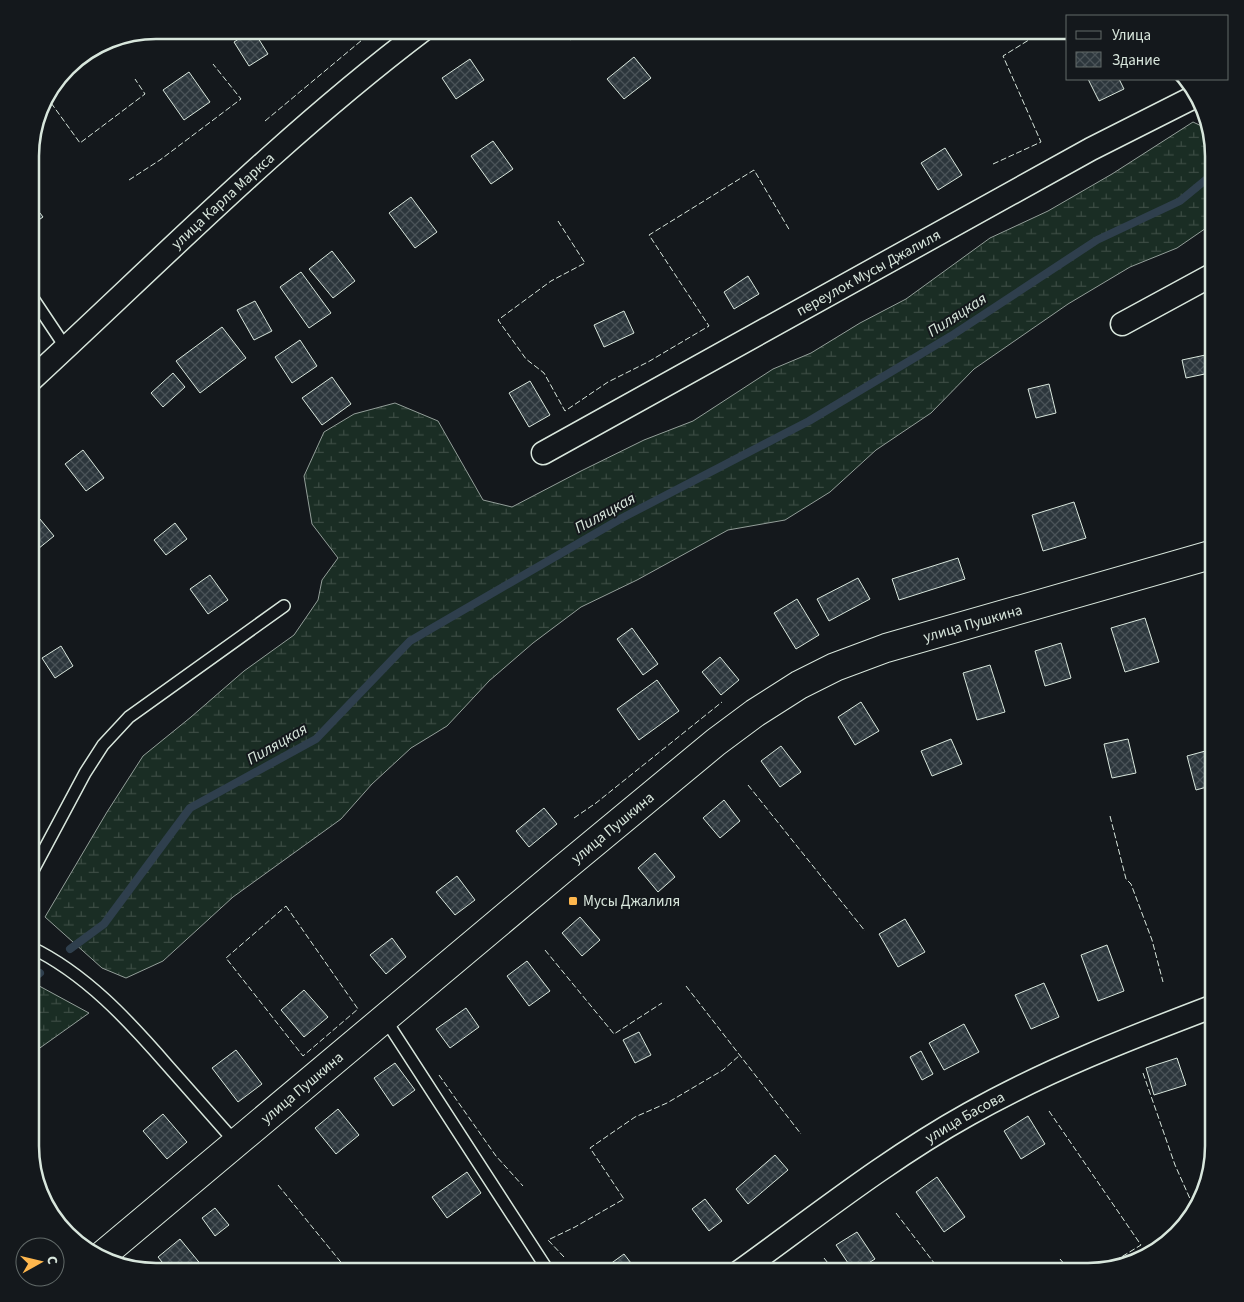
<svg xmlns="http://www.w3.org/2000/svg" width="1244" height="1302" viewBox="0 0 1244 1302" font-family="'Source Sans 3',sans-serif">
  <style>
    .wetland { fill: url(#wetland-marsh); stroke: #939e99 }
    .lines { fill: none; stroke-linecap: round; stroke-linejoin: round }
    .stream { stroke: #2f3f4d; stroke-width: 8 }
    .building { fill: url(#building-cross-hatch); stroke: #d8e6dc }
    .lane-casing { stroke: #d8e6dc; stroke-width: 14 }
    .street-casing { stroke: #d8e6dc; stroke-width: 25 }
    .secondary-casing { stroke: #d8e6dc; stroke-width: 30 }
    .lane { stroke: #14181c; stroke-width: 11 }
    .street { stroke: #14181c; stroke-width: 22 }
    .secondary { stroke: #14181c; stroke-width: 28 }
    .fence { stroke: #d8e6dc; stroke-width: 1; stroke-dasharray: 6 2.5; stroke-linecap: butt }
    .poi-dot { fill: #ffb74d; stroke: #14181c; stroke-width: 2 }
    .labels { text-anchor: middle; dominant-baseline: central; stroke-width: 4; stroke-linejoin: round; paint-order: stroke }
    .street-label { font-size: 15px; fill: #d8e6dc; stroke: #14181c }
    .poi-label { font-size: 15px; fill: #d8e6dc; stroke: #14181c; text-anchor: start }
    .water-label { font-size: 16px; font-style: italic; fill: #d8e6dc; stroke: #14181c }
    .rim { fill: none; stroke: #d8e6dc; stroke-width: 2.5 }
  </style>
  <defs>
    <pattern id="wetland-marsh" width="20" height="14" patternUnits="userSpaceOnUse" patternTransform="scale(1.25)"><rect width="20" height="14" fill="#1a2d24"/><path d="M1 5h8M5 5V1M11 12h8M15 12V8" fill="none" stroke="#3b4b43"/></pattern>
    <pattern id="building-cross-hatch" width="8" height="8" patternUnits="userSpaceOnUse" patternTransform="scale(1.25)"><rect width="8" height="8" fill="#2c363c"/><path d="M0 0l8 8M0 8l8-8" fill="none" stroke="#4a5358"/></pattern>
  </defs>
  <rect width="100%" height="100%" fill="#14181c"/>
  <path class="wetland" d="M1193,122L1210,130C1215,161 1218,195 1209,226L1177,248L1130,267L1068,304L974,369L931,413L876,450L830,492L785,520L728,530L637,580L581,607L533,643L489,681L447,726L411,748L372,784L341,819L233,897L163,961L126,978L102,968L45,917L107,812L143,756L191,717L244,671L294,635L318,600L322,580L338,558L312,524L304,476L324,432L354,414L395,403L438,421L483,500L512,507L581,471L644,440L693,421L773,369L811,353L860,323L906,299L990,238L1048,211L1112,174Z
    M30,981L89,1013L30,1055Z"/>
  <g class="lines">
    <path class="stream" d="M70,949L104,924L190,808L316,739L410,641L622,518L809,421L951,336L1097,240L1180,201L1214,173
      M30,981L40,973"/>
  </g>
  <path class="building" d="M253,30L268,54L249,66L234,42Z
    M562,30H583L570,40Z
    M634,57L651,78L624,99L607,79Z
    M470,59L484,80L456,99L442,78Z
    M189,72L210,102L184,120L163,90Z
    M1088,79H1119L1124,89L1099,101Z
    M493,141L513,169L491,184L471,156Z
    M945,148L962,175L938,190L921,163Z
    M411,197L437,232L415,248L389,213Z
    M30,200L43,217L30,226Z
    M332,251L355,281L333,298L309,269Z
    M301,272L331,313L309,328L280,287Z
    M748,276L759,294L734,309L724,292Z
    M255,301L272,331L254,340L237,310Z
    M624,311L634,333L604,347L594,325Z
    M222,327L246,358L200,393L176,361Z
    M300,340L317,366L292,383L275,357Z
    M1210,354L1214,372L1186,378L1182,360Z
    M173,373L185,387L163,407L151,393Z
    M332,377L351,404L322,425L302,398Z
    M530,381L550,415L529,427L509,393Z
    M1049,384L1056,413L1036,418L1028,389Z
    M83,450L104,478L86,491L65,464Z
    M1214,462V489L1207,464Z
    M1074,502L1086,538L1043,551L1032,515Z
    M30,507L54,536L33,553L30,550Z
    M175,523L187,539L166,555L154,540Z
    M958,558L965,579L899,600L892,579Z
    M210,575L228,600L208,614L190,589Z
    M858,578L870,599L829,621L817,599Z
    M797,599L819,635L796,649L774,613Z
    M1145,618L1159,662L1125,672L1111,628Z
    M632,628L658,664L643,675L617,639Z
    M1061,643L1071,678L1045,686L1035,651Z
    M61,646L73,666L55,678L42,658Z
    M720,657L739,680L721,695L702,672Z
    M990,665L1005,712L977,720L963,673Z
    M657,680L679,711L639,740L617,709Z
    M861,702L879,731L855,745L838,717Z
    M951,739L962,764L932,776L921,751Z
    M1128,739L1136,773L1112,778L1104,744Z
    M781,746L801,772L780,787L761,761Z
    M1209,750L1214,769V785L1196,790L1187,756Z
    M724,800L740,821L720,838L703,818Z
    M544,808L557,824L529,847L516,831Z
    M655,853L675,877L658,892L638,868Z
    M457,876L475,900L455,915L436,892Z
    M580,917L600,940L582,956L562,933Z
    M905,919L925,952L898,967L879,934Z
    M392,938L406,957L386,974L370,955Z
    M1107,945L1124,991L1098,1001L1081,955Z
    M527,961L550,991L529,1006L507,976Z
    M1044,983L1059,1017L1031,1029L1015,995Z
    M304,990L328,1017L304,1037L281,1010Z
    M466,1008L479,1027L450,1048L436,1029Z
    M964,1024L979,1052L944,1070L929,1043Z
    M639,1032L651,1055L635,1063L623,1040Z
    M236,1050L262,1084L238,1102L212,1068Z
    M921,1051L933,1074L922,1080L910,1057Z
    M1177,1058L1186,1085L1154,1095L1146,1068Z
    M395,1063L415,1090L393,1106L374,1078Z
    M338,1109L359,1135L336,1154L315,1128Z
    M163,1114L187,1142L167,1159L143,1131Z
    M1028,1116L1045,1144L1021,1159L1004,1131Z
    M775,1155L788,1170L748,1204L736,1189Z
    M467,1172L481,1193L447,1218L432,1197Z
    M937,1177L965,1217L944,1232L916,1192Z
    M705,1199L722,1221L709,1231L692,1209Z
    M215,1208L229,1225L215,1236L202,1218Z
    M857,1232L875,1259L854,1272L836,1245Z
    M180,1239L207,1272H170L158,1257Z
    M624,1254L638,1272H609L606,1267Z"/>
  <g class="lines">
    <g class="lane-casing">
      <path id="lane" d="M30,294L66,348
        M30,876L85,773L103,745L129,717L284,606
        M30,947C85,973 129,1021 168,1066C191,1092 214,1118 237,1144
        M385,1019L549,1272"/>
    </g>
    <g class="street-casing">
      <g id="street">
        <path d="M1122,324L1214,274"/>
        <path id="s1" d="M30,381C159,262 283,136 423,30"/>
        <path id="s2" d="M543,453L1091,149L1196,96"/>
        <path id="s3" d="M739,1272C814,1218 888,1159 969,1114C1047,1070 1130,1038 1214,1006"/>
      </g>
    </g>
    <g class="secondary-casing">
      <g id="secondary">
        <path id="s4" d="M99,1258L559,872L716,742L755,713L799,685L835,667L886,648L1214,554"/>
      </g>
    </g>
    <use href="#lane" class="lane"/>
    <use href="#street" class="street"/>
    <use href="#secondary" class="secondary"/>
    <path class="fence" d="M46,96L80,143L145,94L135,79
      M265,121L374,30
      M993,164L1041,142L1003,56L1032,38L1030,30
      M129,180L160,160L241,99L213,64
      M558,221L585,263L551,281L498,320L526,359L544,373L565,411L608,382L648,362L709,326L649,235L754,170L790,231
      M748,785L865,931
      M1110,816L1126,879L1131,884L1152,940L1163,982
      M574,818L596,803L722,702
      M286,906L358,1009L303,1056L226,958Z
      M545,950L614,1034L662,1003
      M686,986L801,1134
      M1143,1073L1175,1165L1195,1210
      M439,1075L496,1156L523,1186
      M1049,1111L1141,1245L1100,1270
      M278,1185L344,1266
      M896,1213L941,1272
      M564,1257L548,1240L575,1227L624,1199L590,1148L635,1117L667,1103L723,1070L740,1055
      M824,1258L835,1272
      M1060,1259L1071,1272"/>
  </g>
  <rect class="poi-dot" x="568" y="896" width="10" height="10" rx="2.5"/>
  <g class="labels">
    <g class="street-label">
      <text stroke="none"><textPath href="#s1" startOffset="264">улица Карла Маркса</textPath></text>
      <text stroke="none"><textPath href="#s2" startOffset="372">переулок Мусы Джалиля</textPath></text>
      <text stroke="none"><textPath href="#s4" startOffset="1090">улица Пушкина</textPath></text>
      <text stroke="none"><textPath href="#s4" startOffset="670">улица Пушкина</textPath></text>
      <text stroke="none"><textPath href="#s4" startOffset="265">улица Пушкина</textPath></text>
      <text stroke="none"><textPath href="#s3" startOffset="274">улица Басова</textPath></text>
    </g>
    <g class="poi-label">
      <text x="583" y="901">Мусы Джалиля</text>
    </g>
    <g class="water-label">
      <text transform="translate(957 315) rotate(-33)">Пиляцкая</text>
      <text transform="translate(605 513) rotate(-29)">Пиляцкая</text>
      <text transform="translate(277 744) rotate(-30)">Пиляцкая</text>
    </g>
  </g>
  <path d="M0 0H1244V1302H0ZM156 39H1088A117 117 0 0 1 1205 156V1146A117 117 0 0 1 1088 1263H156A117 117 0 0 1 39 1146V156A117 117 0 0 1 156 39Z" fill="#14181c" fill-rule="evenodd"/>
  <path class="rim" d="M156 39H1088A117 117 0 0 1 1205 156V1146A117 117 0 0 1 1088 1263H156A117 117 0 0 1 39 1146V156A117 117 0 0 1 156 39Z"/>
  <rect x="1066" y="15" width="162" height="65" fill="#14181c" stroke="#626a69"/>
  <rect x="1076" y="31" width="25" height="8" fill="#14181c" stroke="#626a69"/>
  <text x="1112" y="40" font-size="15" fill="#d8e6dc">Улица</text>
  <rect x="1076" y="52" width="25" height="15" fill="url(#building-cross-hatch)" stroke="#626a69"/>
  <text x="1112" y="65" font-size="15" fill="#d8e6dc">Здание</text>
  <g transform="translate(40 1262) rotate(82)"><circle r="24" fill="#14181c" stroke="#626a69"/>
  <path d="M0-4L9 19L0 12L-9 19Z" fill="#ffb74d"/>
  <text y="-8" font-size="14" font-weight="bold" text-anchor="middle" fill="#d8e6dc">С</text>
  </g>
</svg>
